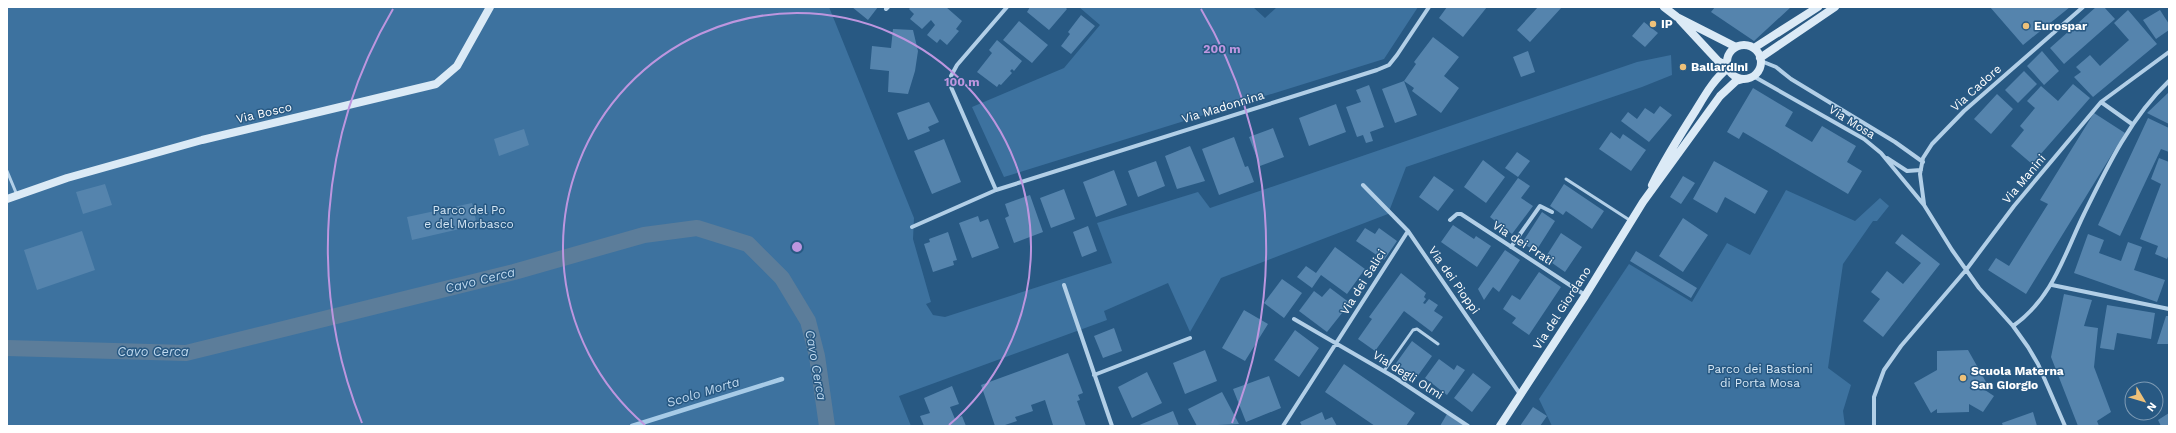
<svg xmlns="http://www.w3.org/2000/svg" width="2176" height="433" viewBox="0 0 2176 433" font-family="'Work Sans',sans-serif">
  <style>
    .green { fill: #3d729f }
    .lines { fill: none; stroke-linecap: round; stroke-linejoin: round }
    .stream { stroke: #a7cbe7; stroke-width: 4.5 }
    .canal { stroke: #5c7d9a; stroke-width: 16 }
    .building { fill: #5584ad }
    .lane { stroke: #b2cfe7; stroke-width: 3 }
    .street { stroke: #b2cfe7; stroke-width: 4 }
    .secondary { stroke: #dbeaf6; stroke-width: 8 }
    .ring { fill: none; stroke: #bd96df; stroke-width: 2 }
    .poi-dot { fill: #eec179; stroke: #285983; stroke-width: 1.5 }
    .labels { text-anchor: middle; dominant-baseline: central; stroke-width: 3; stroke-linejoin: round; paint-order: stroke }
    .poi-label { font-size: 12px; font-weight: bold; fill: #fff; stroke: #285983; text-anchor: start }
    .street-label { font-size: 12px; fill: #fff; stroke: #285983 }
    .park-label { font-size: 12px; fill: #d5e7f5; stroke: #285983 }
    .water-label { font-size: 13px; font-style: italic; fill: #bed8ee; stroke: #285983 }
    .centre { fill: #bd96df; stroke: #285983; stroke-width: 2 }
    .ring-label { font-size: 12px; text-anchor: middle; font-weight: bold; fill: #bd96df; stroke: #285983; stroke-width: 3; stroke-linejoin: round; paint-order: stroke }
  </style>
  <rect width="100%" height="100%" fill="#285983"/>
  <path class="green" d="M7,7H829L914,218L913,239L931,302L926,304L933,315L945,317L1112,263L1097,223L1198,192L1210,208L1637,62L1671,55L1672,75L1642,87L1406,167L1388,214L1221,278L1190,332L1168,283L1104,311L1107,320L899,396L911,426H7Z
    M1079,7H1253L1265,18L1277,7H1418L1384,59L1004,177L972,107L1064,68L1100,25Z
    M1786,190L1855,221L1880,198L1889,206L1877,221H1873L1843,264L1828,368L1851,385L1843,411L1845,426H1552L1539,399L1629,264L1692,302L1727,243L1750,255Z"/>
  <g class="lines">
    <path class="stream" d="M632,426L782,379"/>
    <path class="canal" d="M7,348L186,353L514,272L644,235L697,228L748,244L782,278L808,321L817,356L827,426"/>
  </g>
  <path class="building" d="M852,7H878L868,20Z
    M911,7H946L962,21L956,29L959,31L947,45L940,39L937,43L927,35L935,25L931,20L922,29L910,19L914,14L909,9Z
    M1030,7H1065L1067,9L1049,30L1027,12Z
    M1447,7H1487L1463,37L1439,18Z
    M1538,7H1562L1530,42L1517,30Z
    M1715,7H1791L1754,41L1711,12Z
    M1990,7H2070L2023,45Z
    M2096,7H2104L2115,19L2064,64L2050,48Z
    M2128,10L2157,44L2093,97L2074,77L2081,72L2076,67L2090,55L2100,66L2129,40L2114,23Z
    M2160,10L2169,24V30L2156,39L2143,20Z
    M1081,15L1095,26L1071,54L1061,46L1070,34L1068,32Z
    M1019,21L1048,45L1032,63L1003,40Z
    M1644,22L1658,33L1645,47L1632,36Z
    M893,29L913,30L918,51L915,71L908,94L888,92L889,71L870,69L872,46L891,48Z
    M1433,37L1459,57L1444,76L1459,88L1441,113L1412,91L1414,88L1404,81L1416,64L1414,62Z
    M997,40L1022,61L1014,71L1012,69L1010,71L1012,73L1001,85L999,84L997,87L977,72L992,53L989,50Z
    M1528,51L1535,72L1521,77L1513,57Z
    M2042,51L2059,71L2044,85L2027,66Z
    M2024,71L2037,84L2018,103L2005,90Z
    M1404,81L1417,115L1395,123L1382,89Z
    M2073,84L2090,98L2032,164L2011,146L2024,130L2020,126L2035,108L2027,101L2041,86L2058,101Z
    M1369,85L1384,127L1370,132L1373,141L1366,143L1363,135L1357,137L1346,107L1361,102L1356,90Z
    M1753,88L1793,112L1785,126L1812,142L1822,126L1856,146L1847,162L1862,171L1848,194L1743,132L1739,139L1727,132Z
    M2169,92V124L2147,113Z
    M1997,94L2013,109L1991,134L1974,119Z
    M929,102L939,122L928,127L930,131L908,140L897,113Z
    M1336,104L1346,132L1309,146L1299,118Z
    M1660,106L1672,115L1649,142L1621,121L1628,112L1637,119L1645,108L1654,114Z
    M2094,113L2125,133L2026,294L1988,270L1996,258L2009,266L2048,204L2040,200Z
    M2148,118L2169,128V152L2161,149L2120,236L2098,225Z
    M1273,128L1284,157L1260,166L1249,137Z
    M524,129L529,145L499,156L494,139Z
    M1611,132L1620,139L1623,134L1646,150L1631,171L1599,149Z
    M1234,137L1245,167L1248,166L1254,182L1219,195L1202,149Z
    M944,139L961,182L932,194L914,151Z
    M1190,146L1205,181L1177,189L1165,156Z
    M1517,152L1530,161L1518,177L1505,168Z
    M2159,158L2169,162V254L2167,259L2155,254L2158,246L2140,239L2161,184L2151,179Z
    M1483,160L1505,177L1486,203L1464,187Z
    M1156,161L1165,186L1138,197L1128,171Z
    M1714,161L1768,191L1755,214L1725,197L1717,213L1693,199Z
    M1114,170L1127,205L1096,217L1083,182Z
    M1434,176L1454,190L1438,211L1419,197Z
    M1683,176L1695,183L1681,204L1670,197Z
    M1518,178L1530,186L1521,198L1533,206L1512,234L1490,217Z
    M105,184L112,205L83,214L76,192Z
    M1564,184L1604,211L1592,229L1566,211L1563,215L1550,206Z
    M1064,189L1075,219L1051,228L1040,198Z
    M1030,195L1043,232L1014,243L1005,218L1009,216L1005,204Z
    M472,203L477,225L412,240L407,217Z
    M1542,212L1555,221L1536,251L1522,243Z
    M978,216L980,222L988,219L999,248L972,258L959,223Z
    M1683,218L1708,235L1683,272L1659,256Z
    M1453,225L1474,239L1476,236L1491,246L1477,267L1441,242Z
    M1088,226L1097,251L1082,257L1073,232Z
    M1365,228L1375,234L1379,228L1397,241L1384,260L1356,241Z
    M82,231L95,270L37,290L24,250Z
    M948,232L957,260L953,261L954,265L933,272L924,244L930,242L929,239Z
    M1561,233L1582,247L1565,272L1545,258Z
    M1902,234L1940,264L1883,337L1863,321L1880,299L1871,292L1887,271L1903,284L1921,263L1895,243Z
    M2088,234L2104,240L2099,253L2121,261L2128,242L2142,247L2134,270L2165,280L2157,302L2074,273Z
    M1335,247L1365,269L1347,294L1321,275L1312,288L1297,277L1306,266L1316,273Z
    M1505,250L1520,260L1499,292L1493,287L1484,300L1478,289Z
    M1636,251L1697,288L1691,298L1630,261Z
    M1539,272L1561,287L1529,335L1512,323L1516,318L1503,309L1512,295L1520,300Z
    M1401,273L1426,293L1424,297L1426,299L1423,303L1425,304L1429,299L1438,305L1434,311L1443,317L1432,332L1404,311L1375,351L1358,339L1372,319L1369,317Z
    M1282,279L1302,293L1284,318L1264,303Z
    M1330,288L1350,303L1327,332L1299,311L1314,291L1322,297Z
    M2064,294L2092,300L2084,326L2098,328L2094,367L2111,412L2097,421L2099,426H2078L2051,357Z
    M2107,305L2155,313L2151,339L2117,333L2114,350L2100,348Z
    M1244,310L1268,324L1245,361L1222,348Z
    M2166,316H2169V344H2157Z
    M1114,328L1122,351L1103,358L1094,336Z
    M1295,330L1319,348L1299,377L1274,360Z
    M1412,341L1432,356L1414,381L1394,366Z
    M1205,350L1217,381L1185,394L1173,363Z
    M1968,350L1986,382L1979,386L1994,396L1983,412L1969,404V412L1937,413V409L1931,413L1914,383L1937,370V351Z
    M1068,353L1083,393L1078,395L1080,400L1077,401L1086,426H1050L1053,425L1045,400L1031,405L1033,411L1015,417L1017,421L1002,426H995L981,385Z
    M1439,359L1454,370L1457,365L1465,370L1447,395L1425,378Z
    M1344,364L1415,413L1406,426H1375L1325,392Z
    M1147,372L1162,403L1132,418L1118,387Z
    M1473,373L1491,387L1472,412L1454,398Z
    M1269,376L1281,408L1246,422L1233,389Z
    M952,386L959,404L950,407L955,419L962,416L966,426H924L920,416L930,413L924,398Z
    M1222,392L1239,424L1197,426L1188,409Z
    M1533,407L1547,416L1540,426H1520Z
    M1173,411L1179,426H1137Z
    M1322,412L1325,420L1332,417L1337,426H1302L1300,422Z
    M2033,412L2037,426H2003L2002,423Z
    M2169,413V426H2161L2158,420Z
    M1447,414L1465,426H1440Z"/>
  <g class="lines">
    <path class="lane" d="M7,171L17,195
      M1566,179L1631,221
      M1384,371L1413,330L1417,329L1438,344"/>
    <path class="street" d="M1007,7L957,65L951,76V87L996,190L1377,70L1389,65L1397,55L1429,7
      M886,9L888,7
      M1761,61L1776,67L1791,79L1895,142L1923,162
      M1753,76L1864,139L1881,153L1924,205L1952,250L1979,288L2013,326L2028,347L2038,364L2065,426
      M2101,102L2169,52
      M1887,158L1907,171L1921,170
      M1363,185L1408,231L1520,394
      M1924,204L1920,174L1923,158L1932,144L1964,111L2083,7
      M1450,220L1457,214H1461L1585,295
      M912,227L996,190
      M1511,247L1540,206L1552,212
      M1064,285L1112,426
      M2052,285L2169,309
      M1294,319L1394,377L1468,426
      M2013,326C2053,298 2064,255 2084,214C2107,167 2131,117 2169,81
      M1094,375L1190,338
      M1283,426L1408,231
      M1874,426V397L1884,370L1901,346L1966,270L2014,206L2101,102L2132,124"/>
    <path class="secondary" d="M1664,7L1677,17L1736,47
      M1680,20L1718,61L1727,66
      M1727 62a17 17 0 1 1 34 0a17 17 0 1 1-34 0Z
      M1754,48L1818,7
      M1760,58L1835,7
      M1652,185C1665,159 1680,135 1696,110C1705,95 1714,79 1728,68
      M7,199L67,178L202,140L436,84L457,66L490,7
      M1500,426L1585,296L1643,202L1720,96L1736,81L1743,79"/>
  </g>
  <g class="ring">
    <path d="M645 425A234 234 0 1 1 949 425"/>
    <path d="M362 423A469 469 0 0 1 393 9M1201 9A469 469 0 0 1 1232 423"/>
  </g>
  <g class="poi-dot">
    <circle cx="1653" cy="24" r="4"/>
    <circle cx="2026" cy="26" r="4"/>
    <circle cx="1683" cy="67" r="4"/>
    <circle cx="1963" cy="378" r="4"/>
  </g>
  <g class="labels">
    <g class="poi-label">
      <text x="1661" y="24">IP</text>
      <text x="2034" y="26">Eurospar</text>
      <text x="1691" y="67">Ballardini</text>
      <text x="1971" y="371">Scuola Materna<tspan x="1971" dy="14">San Giorgio</tspan></text>
    </g>
    <g class="street-label">
      <text transform="translate(1976 88) rotate(-42)">Via Cadore</text>
      <text transform="translate(1223 107) rotate(-17)">Via Madonnina</text>
      <text transform="translate(264 113) rotate(-13)">Via Bosco</text>
      <text transform="translate(1852 122) rotate(32)">Via Mosa</text>
      <text transform="translate(2024 179) rotate(-50)">Via Manini</text>
      <text transform="translate(1523 243) rotate(33)">Via dei Prati</text>
      <text transform="translate(1454 280) rotate(55)">Via dei Pioppi</text>
      <text transform="translate(1363 282) rotate(-58)">Via dei Salici</text>
      <text transform="translate(1562 308) rotate(-57)">Via del Giordano</text>
      <text transform="translate(1408 375) rotate(32)">Via degli Olmi</text>
    </g>
    <g class="park-label">
      <text x="469" y="210">Parco del Po<tspan x="469" dy="14">e del Morbasco</tspan></text>
      <text x="1760" y="369">Parco dei Bastioni<tspan x="1760" dy="14">di Porta Mosa</tspan></text>
    </g>
    <g class="water-label">
      <text transform="translate(480 280) rotate(-14)">Cavo Cerca</text>
      <text x="153" y="351">Cavo Cerca</text>
      <text transform="translate(816 365) rotate(80)">Cavo Cerca</text>
      <text transform="translate(703 392) rotate(-17)">Scolo Morta</text>
    </g>
  </g>
  <circle cx="797" cy="247" r="6" class="centre"/>
  <g class="ring-label">
    <text x="1222" y="53">200 m</text>
    <text x="962" y="86">100 m</text>
  </g>
  <rect width="2176" height="433" fill="none" stroke="#ffffff" stroke-width="16"/>
  <g transform="translate(2144 401) rotate(128)"><circle r="19" fill="#285983" stroke="#7e9bb5"/>
  <path d="M0-3L7 15L0 10L-7 15Z" fill="#eec179"/>
  <text y="-6" font-size="11" font-weight="bold" text-anchor="middle" fill="#ffffff">N</text>
  </g>
</svg>
